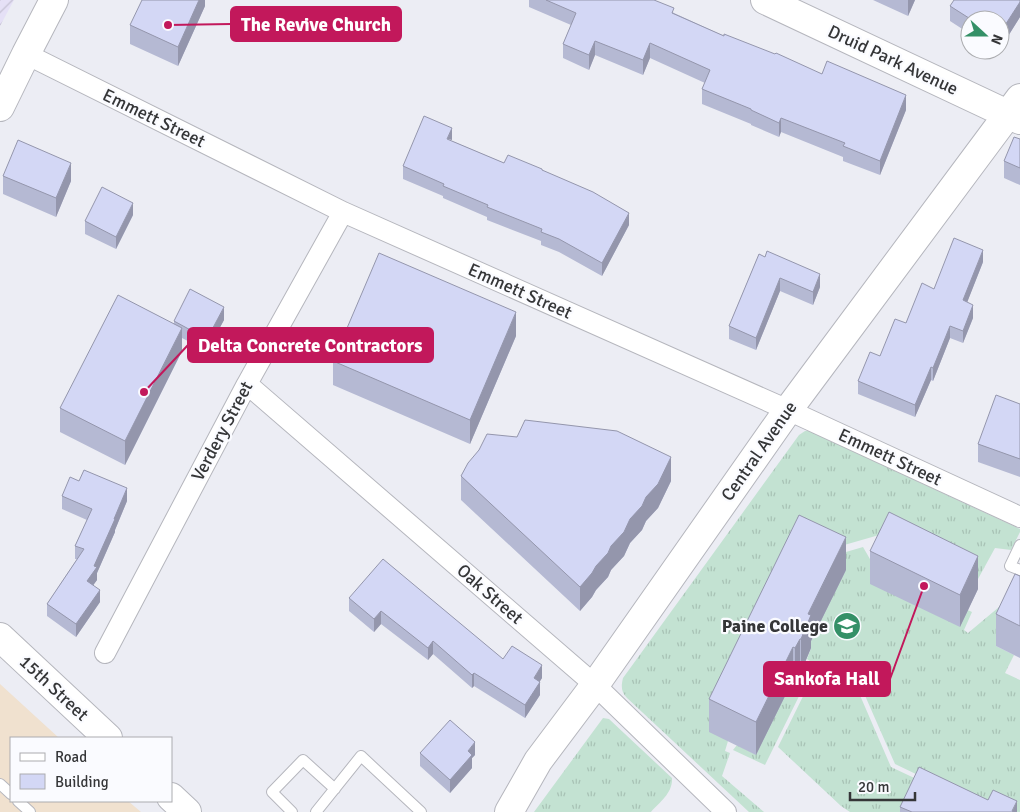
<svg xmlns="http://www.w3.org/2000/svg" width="1020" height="812" viewBox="0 0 1020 812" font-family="Signika,sans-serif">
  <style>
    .industrial { fill: url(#industrial-furrows) }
    .education { fill: #f0e1cf }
    .grass { fill: url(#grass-tufts) }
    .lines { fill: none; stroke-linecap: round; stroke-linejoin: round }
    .lane-casing { stroke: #b5b6bd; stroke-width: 12 }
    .street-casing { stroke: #b5b6bd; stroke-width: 22 }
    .secondary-casing { stroke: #b5b6bd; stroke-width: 30 }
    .primary-casing { stroke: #b5b6bd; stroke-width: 30 }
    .lane { stroke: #fff; stroke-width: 10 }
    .street { stroke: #fff; stroke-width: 20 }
    .secondary { stroke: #fff; stroke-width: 28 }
    .primary { stroke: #fff; stroke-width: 28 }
    .wall { fill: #b5b9d3 }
    .shaded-wall { fill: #9496ac }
    .building { fill: #d3d7f5; stroke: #9496ac }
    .labels { text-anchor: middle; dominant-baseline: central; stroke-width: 4.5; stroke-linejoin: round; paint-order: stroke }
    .street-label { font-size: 18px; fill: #353638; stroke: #fafbff }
    .poi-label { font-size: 18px; font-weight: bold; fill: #353638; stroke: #fafbff; text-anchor: end }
    .leader { fill: none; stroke: #c2185b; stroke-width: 2 }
    .callout-dot { fill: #c2185b; stroke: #fafbff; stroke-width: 2 }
    .callout { fill: #c2185b; stroke: #c2185b; stroke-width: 2 }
    .callout-label { font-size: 19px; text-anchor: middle; font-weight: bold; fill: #fff }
  </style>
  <defs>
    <pattern id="industrial-furrows" width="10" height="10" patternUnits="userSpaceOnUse" patternTransform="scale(1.25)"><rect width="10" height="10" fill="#e5e0f6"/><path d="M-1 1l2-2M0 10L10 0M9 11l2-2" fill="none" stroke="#c5c1d4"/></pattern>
    <pattern id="grass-tufts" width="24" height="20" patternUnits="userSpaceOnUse" patternTransform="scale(1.25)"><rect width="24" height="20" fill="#c3e2d2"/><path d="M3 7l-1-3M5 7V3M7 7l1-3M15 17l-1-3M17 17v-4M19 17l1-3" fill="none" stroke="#a8c2b5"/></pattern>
  </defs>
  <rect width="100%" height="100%" fill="#ecedf4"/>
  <path class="industrial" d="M0,0H14L0,26Z"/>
  <path class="education" d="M0,684L59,738H11V801H128L141,812H0Z"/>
  <path class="grass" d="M805,431H809L1020,529V532L1011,550L995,548L978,579L886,533L813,554L728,741L725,751L730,753L722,776L764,812H749L627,698C621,692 621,686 623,678L799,435Z
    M863,547L874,566L972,612L964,630L968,633L1005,602L996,646L1014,655L1005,673L1020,680V812H995L895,764L863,691L809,664L810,661L807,659L811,648L808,647L822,559Z
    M806,670L811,672L765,765L733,750L737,745L755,754L793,680L795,681L800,671L804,673Z
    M815,672L859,693L891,767L946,793L913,812H850L841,806L778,747Z
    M603,718L609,719L672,778C673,793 660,802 651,812H534Z"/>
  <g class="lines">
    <g class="lane-casing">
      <path id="lane" d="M1020,545L1010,566L1020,570
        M0,784L11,794
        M18,801L30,812
        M292,812L272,792L303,760L335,789
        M316,812L361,756L421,812"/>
    </g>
    <g class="street-casing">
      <path id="street" d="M26,54L343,212L788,410L1020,517
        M247,384L595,685L726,812
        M105,653L247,384L343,212"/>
    </g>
    <g class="secondary-casing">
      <path id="secondary" d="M765,0L1020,120
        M0,107L26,54L54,0
        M509,812L538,761L595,685L788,410L1020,98"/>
    </g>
    <g class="primary-casing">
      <path id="primary" d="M0,637L108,738
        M171,797L187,812"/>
    </g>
    <use href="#lane" class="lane"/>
    <use href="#street" class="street"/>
    <use href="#secondary" class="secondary"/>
    <use href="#primary" class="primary"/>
  </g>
  <path class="wall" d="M205,0V6L178,66L130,44V25Z
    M529,0H654L674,13L724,36L906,110L880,175L843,161V157L781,132L779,137L751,125V124L702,104V89L705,83L650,58L643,75L595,55L589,70L563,58V44L571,25L529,7Z
    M873,0H915L908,16Z
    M1020,0V17L1000,49V20H970V34L950,21V6Z
    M1020,139V185L1004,178V161Z
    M452,141L504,163L542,170L629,225L602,276L559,252L541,245V241L487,220V217L443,198V196L403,179V166Z
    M3,176L71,181L56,217L3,194Z
    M133,215L116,249L85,234V221Z
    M759,254L820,287L813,305L780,291L756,350L729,339V326Z
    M983,262L967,302L973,318L963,343L950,338L933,381L931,380L915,417L858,394V381L880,356L934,289Z
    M224,320L207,351L182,338V351L125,465L60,432V408L174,323V321Z
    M516,336L470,444L333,385V361Z
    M1020,404V477L978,462V444Z
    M461,476L671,481L658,508L646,521L642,530L630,543L624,556L611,570L608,577L596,590L592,597L580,611L461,500Z
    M62,496L127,501L115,530V532L97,573V580L93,585L100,602L76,637L47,616V604L77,559H75V546L87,520L62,509Z
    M870,551L978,589L960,627L870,584Z
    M846,570L811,641V648L801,672L800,671L795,681L793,680L756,755L709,732V699Z
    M1020,576V658L996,646V614Z
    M349,598L503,659L542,678L539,682L540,695L525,718L474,686L472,688L433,654L428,660L381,624L374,632L349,611Z
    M420,753L475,755L472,758V768L450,793L420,766Z
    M988,800L1017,812H900V807Z"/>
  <path class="shaded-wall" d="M199,0H205V6L178,66V47Z
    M908,0H915L908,16Z
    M1020,2V17L1000,49V33Z
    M595,41V55L589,70V55Z
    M650,43V58L643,75V60Z
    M906,95V110L880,175V161Z
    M781,118V132L779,137V123Z
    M452,128V140L447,139Z
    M71,163V181L56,217V198Z
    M133,203V215L116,249V237Z
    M629,213V225L602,276V263Z
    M983,250V262L963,313V300Z
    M820,274V287L813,305V292Z
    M780,278V291L756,350V338Z
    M973,305V318L963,343V331Z
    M224,307V320L207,351V339Z
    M516,312V336L470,444V420Z
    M950,326V338L933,381V368Z
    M182,328V351L125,465V441Z
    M931,367V380L915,417V405Z
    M671,457V481L658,508L646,521L642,530L630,543L624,556L611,570L608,577L596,590L592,597L580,611V587L611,546L646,497Z
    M127,488V501L115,530V532L97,573V580L87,594V581Z
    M846,537V570L811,641V648L801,672V639L808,614Z
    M978,556V589L960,627V595Z
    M100,590V602L76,637V624Z
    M381,611V624L374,632V619Z
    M800,639V671L795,681V648Z
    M433,641V654L428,660V648Z
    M793,647V680L756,755V722Z
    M542,665V678L534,691V678Z
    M474,673V686L472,688V675Z
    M540,682V695L525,718V705Z
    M475,742V755L472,758V768L450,793V780L468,751Z
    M1017,801V812H1012Z"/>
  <path class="building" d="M142,0H199L178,47L130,25Z
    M546,0H654L674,8L672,13L724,36V34L775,54L776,53L822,74L827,61L906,95L880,161L843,146L845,143L781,118L779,123L751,110V109L702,89L710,70L650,43L643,60L595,41L589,55L563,44L576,13Z
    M954,0H1020V2L1000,33V20H972L950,6Z
    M424,116L452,128L447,139L504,163L508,155L542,169V170L593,192L629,213L602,263L559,239L541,232L542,229L487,207L488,205L443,186L444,184L403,166Z
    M1014,137L1020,139V168L1004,161Z
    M18,140L71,163L56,198L3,176Z
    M102,187L133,203L116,237L85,221Z
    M954,238L983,250L963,300L973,305L963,331L950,326L933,368L931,367L915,405L858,381L870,352L880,356L895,319L906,323L922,283L934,289Z
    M767,251L820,274L813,292L780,278L756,338L729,326L759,254L765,257Z
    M379,253L516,312L470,420L333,361Z
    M190,289L224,307L207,339L174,321Z
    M118,295L182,328L125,441L60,408Z
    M996,395L1020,404V459L978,444Z
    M525,420L617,431L671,457L658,484L646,497L642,506L630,519L624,532L611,546L608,553L596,566L592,573L580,587L461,476L468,463L479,450L487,434L517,437Z
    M84,470L127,488L114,519H115L94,566L97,567L87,581L100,590L76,624L47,604L84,549L75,546L92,509L62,496L70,477L79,481Z
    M889,512L978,556L960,595L870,551Z
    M799,515L846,537L808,614L811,615L801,639H800L795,648L793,647L756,722L709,699Z
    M383,559L503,659L512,646L542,665L534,678L540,682L525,705L474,673L472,675L433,641L428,648L381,611L374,619L349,598Z
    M1015,574L1020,576V626L996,614Z
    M450,720L475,742L468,751L472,755L450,780L420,753Z
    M919,767L988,800L993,790L1017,801L1012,811L1014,812H912L900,807Z"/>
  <defs>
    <g id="university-disc" transform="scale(1.4375)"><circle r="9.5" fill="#349067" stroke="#fafbff"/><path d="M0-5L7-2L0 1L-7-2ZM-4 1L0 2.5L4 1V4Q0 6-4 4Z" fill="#fff"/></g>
  </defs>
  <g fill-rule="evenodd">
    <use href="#university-disc" x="847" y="626"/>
  </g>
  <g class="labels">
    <g class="street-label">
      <text transform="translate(893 60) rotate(25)">Druid Park Avenue</text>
      <text transform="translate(154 118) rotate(26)">Emmett Street</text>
      <text transform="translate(520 291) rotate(24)">Emmett Street</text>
      <text transform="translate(222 431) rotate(-62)">Verdery Street</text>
      <text transform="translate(759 451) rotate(-55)">Central Avenue</text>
      <text transform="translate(890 457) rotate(25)">Emmett Street</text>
      <text transform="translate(490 594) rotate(41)">Oak Street</text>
      <text transform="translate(54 688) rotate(43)">15th Street</text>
    </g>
    <g class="poi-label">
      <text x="828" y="626">Paine College</text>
    </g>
  </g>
  <path class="leader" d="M168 25L231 24M144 392L188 345M924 586L890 679"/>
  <g class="callout-dot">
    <circle cx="168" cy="25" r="5"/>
    <circle cx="144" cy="392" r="5"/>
    <circle cx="924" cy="586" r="5"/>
  </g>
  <g class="callout">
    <rect x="231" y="7" width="170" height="34" rx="5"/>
    <rect x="188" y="328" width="245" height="34" rx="5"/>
    <rect x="764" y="662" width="126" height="34" rx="5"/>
  </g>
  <g class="callout-label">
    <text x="316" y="31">The Revive Church</text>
    <text x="310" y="352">Delta Concrete Contractors</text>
    <text x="827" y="685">Sankofa Hall</text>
  </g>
  <rect x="10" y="737" width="162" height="65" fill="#fafbff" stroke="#abacaf"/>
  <rect x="20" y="753" width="25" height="8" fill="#ffffff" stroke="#abacaf"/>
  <text x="55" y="762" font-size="15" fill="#353638">Road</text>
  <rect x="20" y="774" width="25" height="15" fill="#d3d7f5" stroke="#abacaf"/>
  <text x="55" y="787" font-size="15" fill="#353638">Building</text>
  <g transform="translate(985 35) rotate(111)"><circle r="24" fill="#fafbff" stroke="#abacaf"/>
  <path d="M0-4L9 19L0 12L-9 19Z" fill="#349067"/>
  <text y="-8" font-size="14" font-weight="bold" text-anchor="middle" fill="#353638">N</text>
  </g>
  <path d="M850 792v8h65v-8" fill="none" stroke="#353638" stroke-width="2.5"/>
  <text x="858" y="792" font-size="15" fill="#353638" stroke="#fafbff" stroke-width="4" paint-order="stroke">20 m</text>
</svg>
